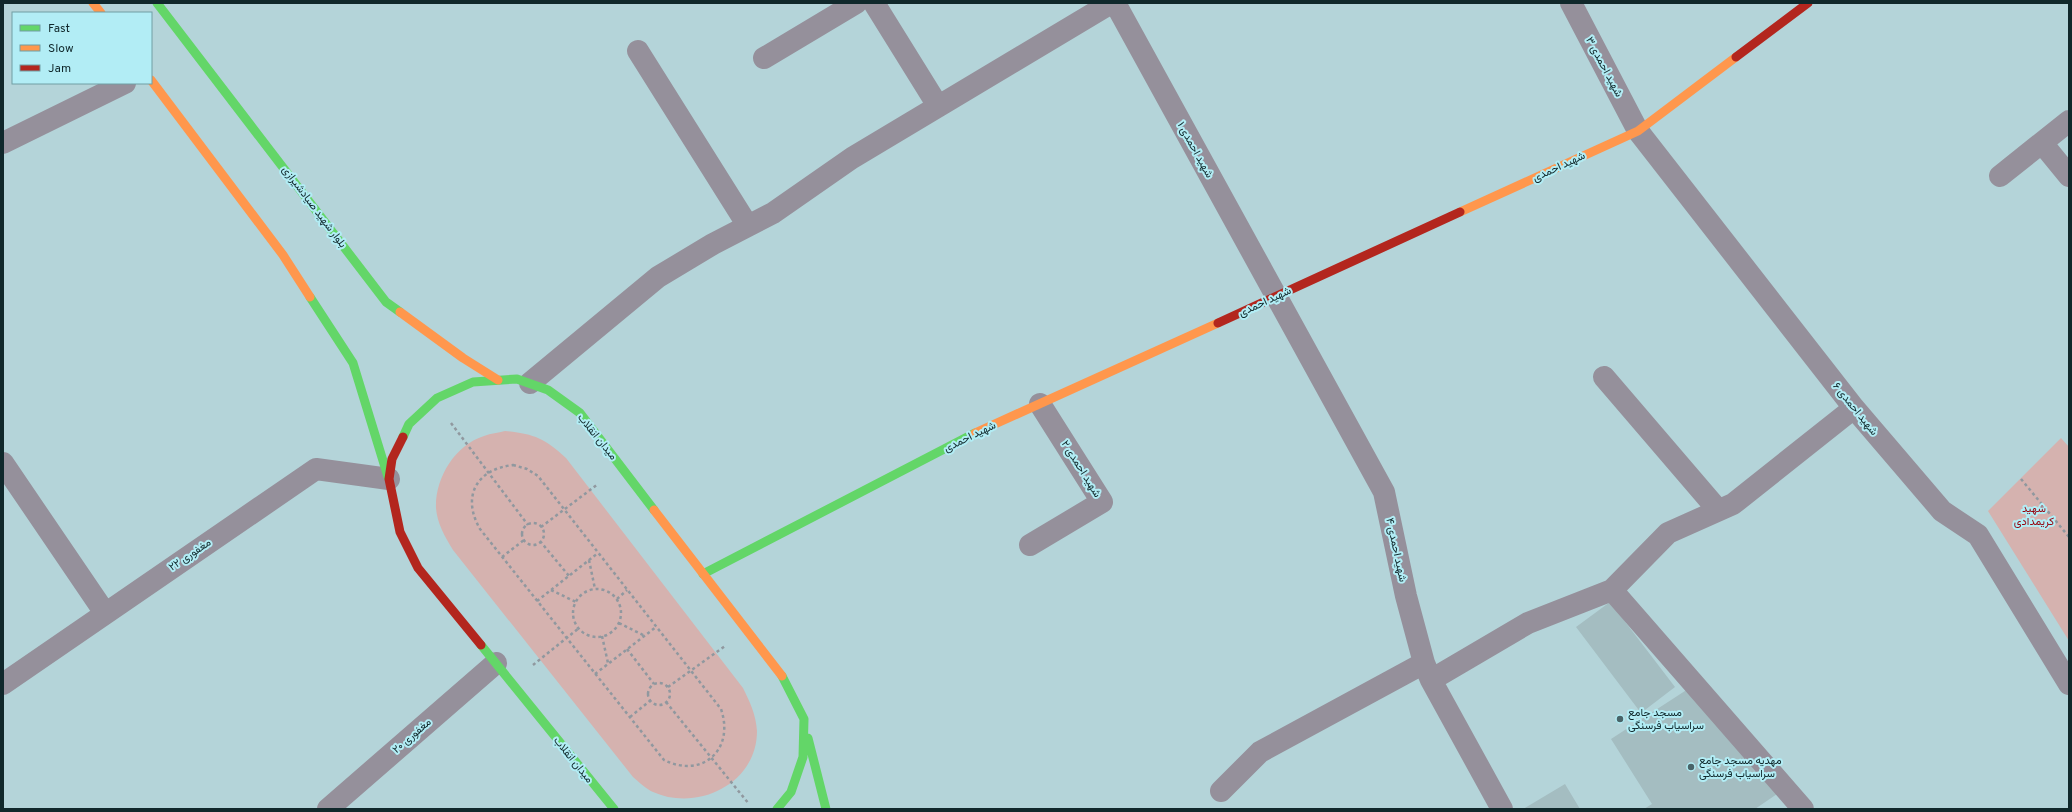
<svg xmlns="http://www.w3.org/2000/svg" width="2072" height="812" viewBox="0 0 2072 812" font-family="Overpass,Vazirmatn,sans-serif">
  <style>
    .green { fill: #d5b2af }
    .building { fill: #a4bdc1 }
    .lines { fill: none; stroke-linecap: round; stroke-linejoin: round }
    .path { stroke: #90989f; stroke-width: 2.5; stroke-dasharray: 3 3; stroke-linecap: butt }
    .street { stroke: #95909b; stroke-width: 22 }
    .fast { stroke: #63d668; stroke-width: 9 }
    .slow { stroke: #ff974d; stroke-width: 9 }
    .jam { stroke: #b3261e; stroke-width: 9 }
    .poi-dot { fill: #496468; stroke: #b2edf5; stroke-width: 1.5 }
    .labels { text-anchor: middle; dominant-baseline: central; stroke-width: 4; stroke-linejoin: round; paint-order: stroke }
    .street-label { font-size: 11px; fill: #10282b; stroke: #b2edf5 }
    .park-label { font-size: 11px; fill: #97020c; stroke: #b2edf5 }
    .poi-label { font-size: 11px; fill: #10282b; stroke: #b2edf5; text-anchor: start }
  </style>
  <rect width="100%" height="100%" fill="#b4d4d9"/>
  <path class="green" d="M505,431C534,434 544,438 566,458L743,688C750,702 756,715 757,731C757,784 697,812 653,792C646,789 639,782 633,777L453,550C445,537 437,523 436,508C435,478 455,445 484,436C491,433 498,433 505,431Z
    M2061,438L2069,447V641L1988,511Z"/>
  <path class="building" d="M1610,602L1675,687L1641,713L1576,627Z
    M1688,689L1777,794L1755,809H1644L1652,804L1611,739Z
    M1565,784L1580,809H1523Z"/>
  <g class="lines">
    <path class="path" d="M451,423L528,525
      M513,465L527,469L538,476L721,709C735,750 702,779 664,760L480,529C461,496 477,469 513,465Z
      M2021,479L2069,537
      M522 534a11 11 0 1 1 22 0a11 11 0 1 1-22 0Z
      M541,527L598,484
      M540,541L569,576
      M502,557L524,540
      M589,560L595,589
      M573 613a24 24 0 1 1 48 0a24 24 0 1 1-48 0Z
      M551,590L576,602
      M617,599L627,590
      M537,601L598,553
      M619,623L645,636
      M602,636L608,663
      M627,649L654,684
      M533,665L579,628
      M595,674L656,627
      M648 694a11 11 0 1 1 22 0a11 11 0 1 1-22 0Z
      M668,687L725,646
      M666,702L749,804
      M630,717L651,700"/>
    <path class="street" d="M874,3L938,106
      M1115,3L1384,492L1406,596L1424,663L1431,680L1502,809
      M1571,3L1638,131L1854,408L1942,511L1978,535L2069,684
      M638,51L748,226
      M764,58L856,3
      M3,143L125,83
      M2042,143L2069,176
      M2000,176L2069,121
      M1604,377L1718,510
      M530,383L658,277L713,244L773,213L852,158L1111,3
      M3,463L105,613
      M1030,545L1102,502L1040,404
      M1612,590L1803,809
      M1431,680L1528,623L1612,590L1668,533L1733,504L1854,408
      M3,684L316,469L389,479
      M1221,791L1260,752L1424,663
      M328,809L496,663"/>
    <path class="fast" d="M157,3L386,302L400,312
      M310,297L353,363L388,477
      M403,437L409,424L437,398L473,382L517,379L548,390L580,413L654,510
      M703,574L975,433
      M481,645L614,809
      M808,738L826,809
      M777,809L791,792L803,757L804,719L782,676"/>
    <path class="slow" d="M93,3L101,13
      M151,80L283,255L310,297
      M1460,212L1638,131L1736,57
      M400,312L463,358L498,380
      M975,433L1218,323
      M654,510L782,676"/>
    <path class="jam" d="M1736,57L1808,3
      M1218,323L1460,212
      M403,437L392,459L389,479L400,532L418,568L481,645"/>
  </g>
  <g class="poi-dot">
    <circle cx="1620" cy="719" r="4"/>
    <circle cx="1691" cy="767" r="4"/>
  </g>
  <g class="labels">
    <g class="street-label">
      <text transform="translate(1604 67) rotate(62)">شهید احمدی ۳</text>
      <text transform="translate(1195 150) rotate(61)">شهید احمدی ۱</text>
      <text transform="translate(1559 167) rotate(-25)">شهید احمدی</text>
      <text transform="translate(314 207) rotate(53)">بلوار شهید صیادشیرازی</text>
      <text transform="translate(1265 302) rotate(-25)">شهید احمدی</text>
      <text transform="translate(1855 409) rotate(51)">شهید احمدی ۶</text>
      <text transform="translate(597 437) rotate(51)">میدان انقلاب</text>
      <text transform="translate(970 437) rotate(-26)">شهید احمدی</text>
      <text transform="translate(1081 469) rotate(58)">شهید احمدی ۲</text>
      <text transform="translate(1396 550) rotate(78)">شهید احمدی ۴</text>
      <text transform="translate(190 555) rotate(-34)">مغفوری ۲۲</text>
      <text transform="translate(412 736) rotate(-41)">مغفوری ۲۰</text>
      <text transform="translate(573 760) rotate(51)">میدان انقلاب</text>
    </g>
    <g class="park-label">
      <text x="2034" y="509">شهید<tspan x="2034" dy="13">کریمدادی</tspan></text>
    </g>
    <g class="poi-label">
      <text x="1628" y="713">مسجد جامع<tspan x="1628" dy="13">سراسیاب فرسنگی</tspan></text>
      <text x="1699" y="761">مهدیه مسجد جامع<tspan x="1699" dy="13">سراسیاب فرسنگی</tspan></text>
    </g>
  </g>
  <rect width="2072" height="812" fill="none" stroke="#10282b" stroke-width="8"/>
  <rect x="12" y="12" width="140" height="72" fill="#b2edf5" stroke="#719ea4"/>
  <rect x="20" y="25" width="20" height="6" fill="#63d668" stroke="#719ea4"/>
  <text x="48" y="32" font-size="12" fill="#10282b">Fast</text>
  <rect x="20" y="45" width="20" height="6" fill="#ff974d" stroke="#719ea4"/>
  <text x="48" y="52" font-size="12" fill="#10282b">Slow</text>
  <rect x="20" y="65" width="20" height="6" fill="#b3261e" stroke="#719ea4"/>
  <text x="48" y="72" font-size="12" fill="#10282b">Jam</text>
</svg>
